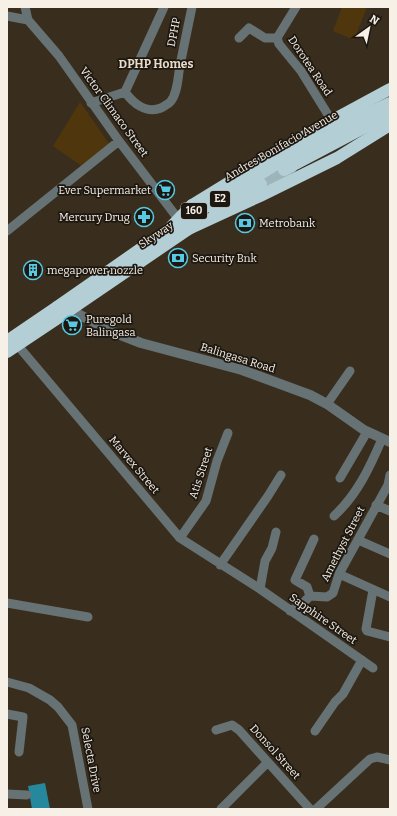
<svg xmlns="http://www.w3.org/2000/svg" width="397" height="816" viewBox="0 0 397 816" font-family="Bitter,serif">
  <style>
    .green { fill: #4f360c }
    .water { fill: #25889c }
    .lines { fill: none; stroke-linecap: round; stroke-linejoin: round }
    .minor { stroke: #677275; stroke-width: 9 }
    .tertiary { stroke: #677275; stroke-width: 10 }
    .primary { stroke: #9db4ba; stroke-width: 10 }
    .motorway { stroke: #b3ced5; stroke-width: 12 }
    .motorway-bridge { stroke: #b3ced5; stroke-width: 12 }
    .labels { text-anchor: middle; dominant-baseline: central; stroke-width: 3.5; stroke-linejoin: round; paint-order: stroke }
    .shield { fill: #1c1710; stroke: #b5afa6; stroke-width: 1 }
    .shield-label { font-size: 10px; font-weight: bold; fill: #f7f0e6 }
    .street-label { font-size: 11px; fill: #f7f0e6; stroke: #1c1710 }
    .poi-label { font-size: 11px; fill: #f7f0e6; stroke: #1c1710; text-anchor: start }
    .neighbourhood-label { font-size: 12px; font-weight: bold; fill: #e9dbc7; stroke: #1c1710 }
  </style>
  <rect width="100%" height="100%" fill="#392e1e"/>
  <path class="green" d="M342,7H367L354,40L333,31Z
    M80,102L110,145L83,167L53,146Z"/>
  <path class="water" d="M45,783L50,809H32L28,786Z"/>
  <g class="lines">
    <path class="minor" d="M25,7L28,20L59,56L119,141L179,220
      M296,7L277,38L279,44L301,71L335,126
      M7,16L28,20
      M239,38L249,28L265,38H277
      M125,92C133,103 146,114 161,108C164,106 169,104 171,101C178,92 178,76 180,65C184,46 188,27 192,7
      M91,103L125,92L164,7
      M7,231L119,141
      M14,341L180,538L260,589L373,668
      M327,404L350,371
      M340,478L367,432
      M376,505L390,511
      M334,516C357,495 370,467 382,439
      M180,538L206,501L217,461L228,433
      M358,540L390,554
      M220,565L268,496L281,475
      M339,574L390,597
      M260,589L265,561L272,548L276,532
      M373,590L366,629L367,631L390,637
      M310,596L307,587L295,580L314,539
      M7,603L88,617
      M290,611L300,606L310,596L327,597L333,593L339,574L388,485L390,475
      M7,682L29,688L50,700L58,707L72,725L88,809
      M7,714L23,717L19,752
      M216,730L232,725L239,730L310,809
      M315,731L335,702L343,694L362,660
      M7,794L27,795
      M221,809L268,762
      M316,809L370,759L377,757L390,760"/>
    <path class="tertiary" d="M74,309L78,314L113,332L141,343L242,370L310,395L327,404L364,430L390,442"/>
    <path class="primary" d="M255,189L292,168"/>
    <path class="motorway" d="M284,170L390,114
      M192,205L318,128
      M215,212L261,184
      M57,307L169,229L272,167L363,116L390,103
      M64,314L193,226"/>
    <path class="motorway-bridge" d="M318,128L390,89
      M169,229L192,205
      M184,231L260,196L337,158L390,125
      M7,341L57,307
      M7,352L64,314"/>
  </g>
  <defs>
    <g id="supermarket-ring" transform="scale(1)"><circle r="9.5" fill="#1c1710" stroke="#57c9e2" stroke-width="1.5"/><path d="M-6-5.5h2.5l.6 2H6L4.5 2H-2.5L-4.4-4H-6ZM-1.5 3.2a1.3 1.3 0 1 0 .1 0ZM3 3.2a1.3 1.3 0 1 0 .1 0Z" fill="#57c9e2"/></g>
    <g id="pharmacy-ring" transform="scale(1)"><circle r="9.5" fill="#1c1710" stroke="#57c9e2" stroke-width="1.5"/><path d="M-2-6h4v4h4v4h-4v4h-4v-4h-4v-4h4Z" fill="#57c9e2"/></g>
    <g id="bank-ring" transform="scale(1)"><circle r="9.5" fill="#1c1710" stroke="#57c9e2" stroke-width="1.5"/><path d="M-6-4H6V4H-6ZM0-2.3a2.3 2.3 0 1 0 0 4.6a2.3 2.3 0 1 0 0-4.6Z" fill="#57c9e2"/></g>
    <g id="building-ring" transform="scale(1)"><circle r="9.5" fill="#1c1710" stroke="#57c9e2" stroke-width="1.5"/><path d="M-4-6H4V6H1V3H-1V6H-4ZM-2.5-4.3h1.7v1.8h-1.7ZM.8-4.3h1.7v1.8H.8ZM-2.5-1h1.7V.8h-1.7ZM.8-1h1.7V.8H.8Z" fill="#57c9e2"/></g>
  </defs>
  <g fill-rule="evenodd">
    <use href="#supermarket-ring" x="165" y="190"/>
    <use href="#pharmacy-ring" x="144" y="217"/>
    <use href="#bank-ring" x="245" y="223"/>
    <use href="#bank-ring" x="178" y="258"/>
    <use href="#building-ring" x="33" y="270"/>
    <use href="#supermarket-ring" x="72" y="325"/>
  </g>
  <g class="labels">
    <g class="shield">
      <rect x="210" y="191" width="20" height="16" rx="3"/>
      <rect x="181" y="203" width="26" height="16" rx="3"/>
    </g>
    <g class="shield-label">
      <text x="220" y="199">E2</text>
      <text x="194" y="211">160</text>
    </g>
    <g class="street-label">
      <text transform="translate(174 32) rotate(-79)">DPHP</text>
      <text transform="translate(310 66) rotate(56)">Dorotea Road</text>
      <text transform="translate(114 112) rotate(54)">Victor Climaco Street</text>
      <text transform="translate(281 146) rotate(-30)">Andres Bonifacio Avenue</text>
      <text transform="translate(156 235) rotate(-34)">Skyway</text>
      <text transform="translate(238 358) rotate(17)">Balingasa Road</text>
      <text transform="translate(134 465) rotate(50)">Marvex Street</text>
      <text transform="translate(201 473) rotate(-72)">Atis Street</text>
      <text transform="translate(343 544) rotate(-63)">Amethyst Street</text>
      <text transform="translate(323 619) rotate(35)">Sapphire Street</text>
      <text transform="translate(275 752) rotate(48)">Donsol Street</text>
      <text transform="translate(91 760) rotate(79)">Selecta Drive</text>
    </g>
    <g class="poi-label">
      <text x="151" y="190" text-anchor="end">Ever Supermarket</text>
      <text x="130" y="217" text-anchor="end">Mercury Drug</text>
      <text x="259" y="223">Metrobank</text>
      <text x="192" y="258">Security Bnk</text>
      <text x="47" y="270">megapower nozzle</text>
      <text x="86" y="319">Puregold<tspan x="86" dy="13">Balingasa</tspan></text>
    </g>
    <g class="neighbourhood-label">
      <text x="156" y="64">DPHP Homes</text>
    </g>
  </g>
  <rect width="397" height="816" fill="none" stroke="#f7f0e6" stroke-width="16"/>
  <g transform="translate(369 28) rotate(33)" stroke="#1c1710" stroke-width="3" paint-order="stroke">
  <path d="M0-3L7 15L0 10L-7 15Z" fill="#f7f0e6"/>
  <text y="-6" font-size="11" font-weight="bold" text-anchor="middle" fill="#f7f0e6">N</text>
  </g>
</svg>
